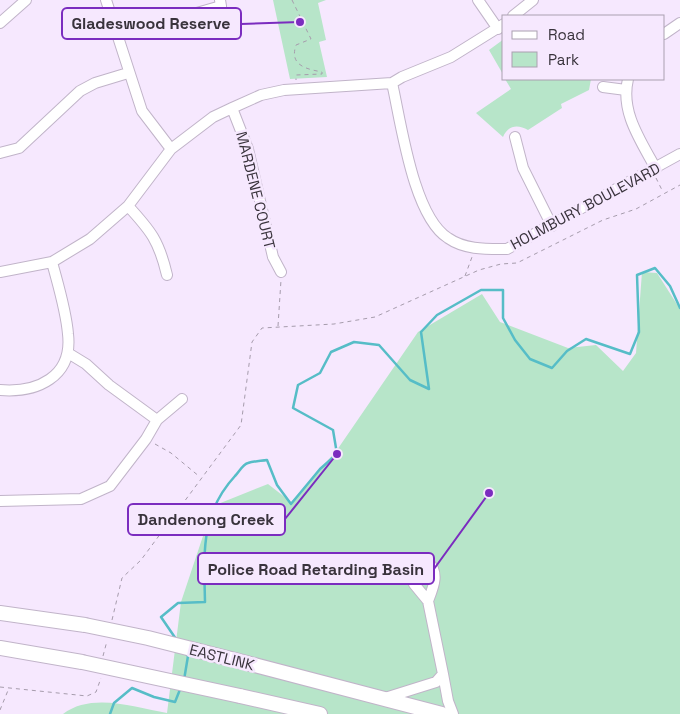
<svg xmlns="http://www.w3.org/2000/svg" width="680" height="714" viewBox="0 0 680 714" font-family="'Space Grotesk',sans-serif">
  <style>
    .green { fill: #b7e5c9 }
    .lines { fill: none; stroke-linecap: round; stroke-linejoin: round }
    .stream { stroke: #56bdc7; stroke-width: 2.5 }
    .minor-casing { stroke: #c1b4c9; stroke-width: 12 }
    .highway-casing { stroke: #c1b4c9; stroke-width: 16 }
    .path { stroke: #a69cac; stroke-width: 1; stroke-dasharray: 4 4; stroke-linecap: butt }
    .minor { stroke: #fff; stroke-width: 10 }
    .highway { stroke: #fff; stroke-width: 14 }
    .highway-bridge-casing { stroke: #c1b4c9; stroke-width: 16; stroke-linecap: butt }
    .highway-bridge { stroke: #fff; stroke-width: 14 }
    .labels { text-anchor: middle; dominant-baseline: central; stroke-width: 5; stroke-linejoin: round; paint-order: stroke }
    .street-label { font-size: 15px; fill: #39333c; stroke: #f6e8fe }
    .leader { fill: none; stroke: #7b2cbf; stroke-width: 2 }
    .callout-dot { fill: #7b2cbf; stroke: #f6e8fe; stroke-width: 2 }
    .callout { fill: #f6e8fe; stroke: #7b2cbf; stroke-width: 2 }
    .callout-label { font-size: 16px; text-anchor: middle; font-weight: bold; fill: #39333c }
  </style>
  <rect width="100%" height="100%" fill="#f6e8fe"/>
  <path class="green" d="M273,0H326L318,3L326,40L319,42L327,77L290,79Z
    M504,39V76L489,50Z
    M505,79H591L589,90L561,104L562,108L528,130C518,124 508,125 503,137L476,113L511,89Z
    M642,272L657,273L680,309V714H63C91,692 135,707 167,713L181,602L213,506L268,484L291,502L337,450L418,332L482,294L500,322L568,348L596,345L623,371L636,353Z"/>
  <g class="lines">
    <path class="stream" d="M176,639L161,617L178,603L205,602C204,554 200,514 235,476C239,472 243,464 248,463C254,461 261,461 267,460L277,485L291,504L320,469L337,454L333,430L293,408L298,385L320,373L331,352L354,342L379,345L410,380L429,389L421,332L437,315L481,290H503V318L515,340L530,359L552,368L567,351L586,339L630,354L639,332L637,275L655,268L670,286L680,308
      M184,680L188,656L186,654
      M110,714L114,703L132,688L154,697L175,702L181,687"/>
    <g class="minor-casing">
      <path id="minor" d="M106,0L142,111L171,149
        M478,0L498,29
        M513,16L533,0
        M0,23L26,0
        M664,34L680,23
        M117,36L221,6L220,0
        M628,79C620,112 641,141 656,169
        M392,83C401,122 413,216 448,238C465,250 487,249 507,249L680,154
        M603,87L626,90
        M232,108L248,149L273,257L281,272
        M515,137L523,168L552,226
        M0,153L19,148L80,91L95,83L128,73
        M128,206C151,231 159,241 167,275
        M0,272L52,262L90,239L128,206L171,149L213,117L232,108L261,95L284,90L392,83L402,77L451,57L504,24
        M68,353L86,364L109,385L157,420
        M0,390C37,393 73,377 68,334C66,310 58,285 52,262
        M0,501L81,499L110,486L146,439L157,420L182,399
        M443,674L448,701L453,714
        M385,698L436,682L443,674L428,601L414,584L411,576L412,564L418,560L428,562C440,573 433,588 428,601"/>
    </g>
    <g class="highway-casing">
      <path id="highway" d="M0,613L85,625
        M0,648L82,662
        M243,662L442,714
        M240,696L320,714"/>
    </g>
    <path class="path" d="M292,0L311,39L296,45C289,66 307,69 322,72V74L296,75V80
      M656,178L663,192
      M465,276L472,257
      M278,326L281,280
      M155,444L171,453L200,477
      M112,620L122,578L141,560L241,425L252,342L262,328L334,324L375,317L479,270L501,264L517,263L603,220L636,209L680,185
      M103,656L107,641
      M0,687L87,696L96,692L101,678
      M0,710L9,688"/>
    <use href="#minor" class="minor"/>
    <use href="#highway" class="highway"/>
    <g class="highway-bridge-casing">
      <path id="highway-bridge" d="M85,625L148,638L243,662
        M82,662L240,696"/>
    </g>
    <use href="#highway-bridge" class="highway-bridge"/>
  </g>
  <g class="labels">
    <g class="street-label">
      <text transform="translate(256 190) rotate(76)">MARDENE COURT</text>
      <text transform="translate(585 206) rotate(-28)">HOLMBURY BOULEVARD</text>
      <text transform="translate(222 657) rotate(14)">EASTLINK</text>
    </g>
  </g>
  <path class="leader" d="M300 22L241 24M337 454L285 519M489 493L434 569"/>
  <g class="callout-dot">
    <circle cx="300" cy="22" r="5"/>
    <circle cx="337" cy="454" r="5"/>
    <circle cx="489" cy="493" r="5"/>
  </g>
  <g class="callout">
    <rect x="62" y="8" width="179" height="31" rx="5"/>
    <rect x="128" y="504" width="157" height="31" rx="5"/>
    <rect x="198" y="553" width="236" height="31" rx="5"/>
  </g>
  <g class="callout-label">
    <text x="151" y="29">Gladeswood Reserve</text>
    <text x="206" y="525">Dandenong Creek</text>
    <text x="316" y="575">Police Road Retarding Basin</text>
  </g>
  <rect x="502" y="15" width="162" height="65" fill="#f6e8fe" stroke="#aaa0b0"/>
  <rect x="512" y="31" width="25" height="8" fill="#ffffff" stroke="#aaa0b0"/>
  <text x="548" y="40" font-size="15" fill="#39333c">Road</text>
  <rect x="512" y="52" width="25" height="15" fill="#b7e5c9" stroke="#aaa0b0"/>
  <text x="548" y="65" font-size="15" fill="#39333c">Park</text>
</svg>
